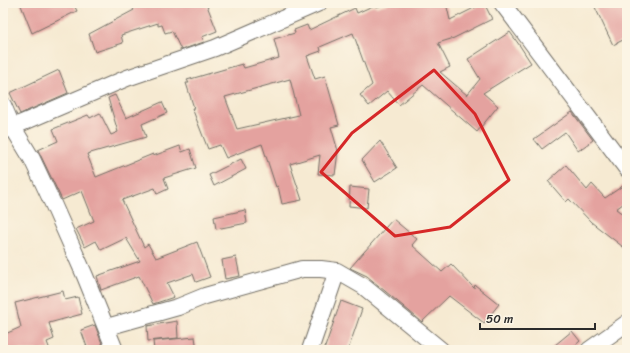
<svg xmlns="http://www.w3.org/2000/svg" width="630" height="353" viewBox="0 0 630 353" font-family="Sriracha,sans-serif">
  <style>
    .building { fill: #e4a29f; fill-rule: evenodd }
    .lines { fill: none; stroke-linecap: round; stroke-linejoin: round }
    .street-casing { stroke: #726e65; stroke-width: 18 }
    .street { stroke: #fff; stroke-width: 16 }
    .marked { fill: none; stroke: #d62828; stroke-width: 3; stroke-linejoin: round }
  </style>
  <rect width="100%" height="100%" fill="#fcf5e5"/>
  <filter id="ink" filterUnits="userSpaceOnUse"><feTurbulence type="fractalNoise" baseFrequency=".025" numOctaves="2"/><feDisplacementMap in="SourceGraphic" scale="8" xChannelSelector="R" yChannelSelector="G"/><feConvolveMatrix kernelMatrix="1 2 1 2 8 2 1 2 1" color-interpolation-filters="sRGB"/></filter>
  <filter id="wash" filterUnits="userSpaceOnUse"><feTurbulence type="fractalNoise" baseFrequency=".012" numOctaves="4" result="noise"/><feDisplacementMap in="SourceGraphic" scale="16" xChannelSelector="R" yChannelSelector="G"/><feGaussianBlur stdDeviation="0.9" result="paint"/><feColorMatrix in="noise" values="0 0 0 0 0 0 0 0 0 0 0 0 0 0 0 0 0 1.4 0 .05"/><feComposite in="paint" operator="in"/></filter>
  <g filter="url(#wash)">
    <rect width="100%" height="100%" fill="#f6ead2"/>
    <g id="blocks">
      <path class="building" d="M20,3H73L77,11L32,33Z
        M144,3H206L217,31L202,37L204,42L181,50L172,31L165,33L162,25L158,26V23L121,35L123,43L95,52L89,34L134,10L132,7Z
        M390,3H446L450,20L484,3L492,19L454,38L438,43L450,67L440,72L467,95L480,79L468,59L510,32L520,46L531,63L483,93L498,106L477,132L423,85L399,105L387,91L369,106L360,95L372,85L353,33L320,47L321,51L307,56L315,79L325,76L339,125L331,127L338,151L335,175L318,174L320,155L290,164L302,200L282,204L278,186L276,187L262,144L226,158L220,145L208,149L192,108H194L186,83H189L187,80L242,64L244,68L279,58L274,39L295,33L294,30L307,25L309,30L355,8L357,13L375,5L376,7ZM290,79L299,115L237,129L225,97Z
        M593,3H627V38L613,45Z
        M59,70L68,93L20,114L10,93Z
        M115,95L126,118L162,102L167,113L142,124L146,137L87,154L96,177L153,154V156L180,146L182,152L190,149L196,168L164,178L168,189L157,194L155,188L122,200L144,247L148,244L156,258L197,242L210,277L196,282L193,274L167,283L174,297L153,304L139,276L101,290L97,276L140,261L126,238L101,250L96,241L85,247L76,229L94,221L82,191L62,200L38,150L58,141L53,129L88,115L90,118L100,113L111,135L118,132L108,98Z
        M572,112L593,140L578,151L565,132L542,149L534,139Z
        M380,141L397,168L375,182L362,160Z
        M241,159L246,169L214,186L209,175Z
        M566,165L587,190L592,184L605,198L627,183V201L616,209L627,217V250L591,222L569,199L566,202L548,181Z
        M350,187L369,189L367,208L349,206Z
        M245,210L247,223L216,229L214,217Z
        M393,219L417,239L412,245L442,272L451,264L474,288L475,285L499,304L484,323L449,296L422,322L367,276L350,268Z
        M236,257L240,276L225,279L222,260Z
        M63,291L65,300L78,297L82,314L49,323L54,339L47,342L50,350H3V335L21,327L15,303Z
        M341,301L362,309L348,350H324Z
        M177,321L178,338L148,341L147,326Z
        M95,325L103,346L88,350L81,330Z
        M572,331L580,341L570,350H549Z
        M195,337L197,350H154L153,341Z"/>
    </g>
  </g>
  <g filter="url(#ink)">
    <use href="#blocks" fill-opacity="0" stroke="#726e65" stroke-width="1"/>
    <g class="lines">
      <g class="street-casing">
        <path id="street" d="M502,3L627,169
          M3,105L12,126L32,159L54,206L85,276L115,350
          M3,131L127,78L215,48L319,3
          M107,327L178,307L205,296L302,269H321L337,271L363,286L441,350
          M310,350L337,271
          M589,350L627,323"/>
      </g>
      <use href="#street" class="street"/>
    </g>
  </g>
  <path class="marked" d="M434,70L475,114L509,180L450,227L395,236L321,172L352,133Z"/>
  <rect width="630" height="353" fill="none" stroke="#fcf5e5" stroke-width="16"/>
  <path d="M480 323v6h115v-6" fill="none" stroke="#2b2b2b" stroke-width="2"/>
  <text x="486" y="323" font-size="12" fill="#2b2b2b" stroke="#fcf5e5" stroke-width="3" paint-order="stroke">50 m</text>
</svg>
